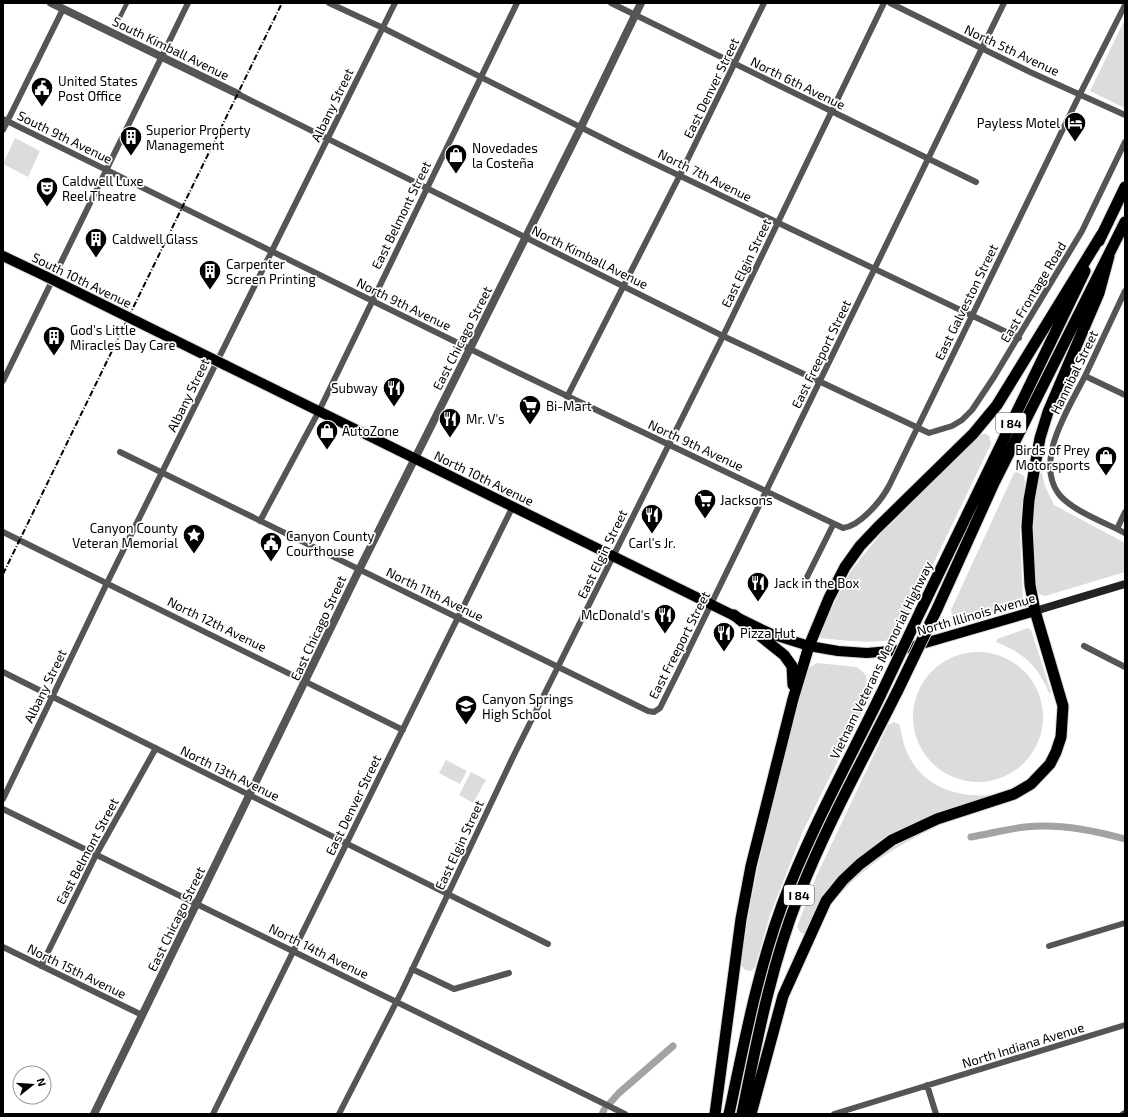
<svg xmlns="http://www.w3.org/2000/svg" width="1128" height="1117" viewBox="0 0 1128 1117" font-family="'Exo 2',sans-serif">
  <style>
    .green { fill: #dcdcdc }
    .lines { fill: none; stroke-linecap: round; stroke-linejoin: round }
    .canal { stroke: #a3a3a3; stroke-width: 7 }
    .primary-casing { stroke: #dbdbdb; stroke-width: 12 }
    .motorway-casing { stroke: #dbdbdb; stroke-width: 13 }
    .pedestrian { stroke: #555; stroke-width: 4.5 }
    .minor { stroke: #555; stroke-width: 6 }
    .tertiary { stroke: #555; stroke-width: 8 }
    .secondary { stroke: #222; stroke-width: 8 }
    .primary { stroke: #000; stroke-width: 10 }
    .motorway { stroke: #000; stroke-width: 11 }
    .rail { stroke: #000; stroke-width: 2; stroke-dasharray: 6 2 1 2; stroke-linecap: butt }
    .primary-bridge-casing { stroke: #dbdbdb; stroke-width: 12; stroke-linecap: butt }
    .motorway-bridge-casing { stroke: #dbdbdb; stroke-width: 13; stroke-linecap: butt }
    .primary-bridge { stroke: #000; stroke-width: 10 }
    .motorway-bridge { stroke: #000; stroke-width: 11 }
    .labels { text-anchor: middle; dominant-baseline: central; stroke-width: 3.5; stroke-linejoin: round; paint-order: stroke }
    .shield { fill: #fff; stroke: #4c4c4c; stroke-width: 1 }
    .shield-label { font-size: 12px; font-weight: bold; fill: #000 }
    .street-label { font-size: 13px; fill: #000; stroke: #fff }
    .poi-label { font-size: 13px; fill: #000; stroke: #fff; text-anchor: start }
  </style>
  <rect width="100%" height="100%" fill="#fff"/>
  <path class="green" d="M1125,19V108L1090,91Z
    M15,138L40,151L28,177L3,164Z
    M981,434H986L989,436L991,444L909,614L893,628L899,636L897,639C872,644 846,641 820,638L819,633L850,572L882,532Z
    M1017,472L1024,476L1025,482L1020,531L1023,602L954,625L951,610L1014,473Z
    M1042,473L1045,486L1054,505L1125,543V572L1045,596L1039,594L1035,586L1032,530L1037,474Z
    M1028,628L1031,630L1051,692L1049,693C1038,666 1024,653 996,642L997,639Z
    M913 717a65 65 0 1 1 130 0a65 65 0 1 1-130 0Z
    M817,663L857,667L866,675L869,698L803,831L770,915L755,967L751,971L745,970L740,964C754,870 779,778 802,685L809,668Z
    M894,722L899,724C902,733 903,745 908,754C922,786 957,798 990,795L991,800C950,821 904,839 868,868C844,887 825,911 806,935L800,932L797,927L816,877L888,725Z
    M446,760L467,771L460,784L439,773Z
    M471,772L486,780L473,803L459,795Z"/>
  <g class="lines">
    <path class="canal" d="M971,837C989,834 1007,829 1025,827C1058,823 1093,830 1125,839
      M610,1103L619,1093L673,1046
      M602,1114L604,1110"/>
    <g class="primary-casing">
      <path id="primary" d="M3,256L45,276
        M225,365L761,629L774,635L809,646L838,651L867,653L901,650L1035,611"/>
    </g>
    <g class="motorway-casing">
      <path id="motorway" d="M1099,241L1125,187
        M937,609L994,483L1125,222
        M920,612L1085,271
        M734,615L784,655L792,666L793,685
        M715,1114L741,919L751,866L793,699L809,646L829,598L845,567L860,546L877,528L973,434L997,405L1102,234
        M729,1114C744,1044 757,973 782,905C809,833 847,764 881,694
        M742,1114C757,1040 771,965 799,895C827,824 864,758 898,690
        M751,1114L783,996L826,901L843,880L860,864L892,840L937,819L1014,794L1031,784L1050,764L1056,752L1061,737L1063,706L1035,611L1030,585L1027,527L1029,500L1040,438L1048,412L1099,293L1109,256"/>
    </g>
    <path class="pedestrian" d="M117,23L127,3"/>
    <path class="minor" d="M329,3L383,28L626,150L1019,338
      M611,3L976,182
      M890,3L1030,72L1125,115
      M238,94L723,336L929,433L952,426L962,420L972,410L994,377L1082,231L1125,142
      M3,119L517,372L843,528C860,526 881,501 889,486L1080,94L1125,5
      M3,130L63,9
      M1125,291C1112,319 1099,346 1086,374C1071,405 1034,458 1058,493C1070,510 1106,523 1125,533
      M1085,376L1125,395
      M3,381L188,3
      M567,397L680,175L764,3
      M120,452L648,711L654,712L660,708L677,674L1004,3
      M260,521L319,411L517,3
      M1117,529L1125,512
      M3,532L403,730
      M806,579L833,525
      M1084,646L1125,667
      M3,672L548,944
      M3,799L107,583L395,3
      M3,809L625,1114
      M1049,946L1125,923
      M3,947L142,1015
      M41,966L96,855L156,748
      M412,969L454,989L509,973
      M927,1085L936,1114
      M213,1114L513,506
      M339,1114L402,991L513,757L723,336L884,3
      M834,1114L1125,1025
      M1123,1114L1125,1113"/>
    <path class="tertiary" d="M51,3L238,94
      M94,1114L359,570L581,127L641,3"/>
    <path class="secondary" d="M1035,611L1125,584"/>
    <use href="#primary" class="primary"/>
    <use href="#motorway" class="motorway"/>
    <path class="rail" d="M3,574L282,3"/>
    <g class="primary-bridge-casing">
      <path id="primary-bridge" d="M45,276L225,365"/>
    </g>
    <g class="motorway-bridge-casing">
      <path id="motorway-bridge" d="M898,690L937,609
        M881,694L920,612"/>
    </g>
    <use href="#primary-bridge" class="primary-bridge"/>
    <use href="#motorway-bridge" class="motorway-bridge"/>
  </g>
  <defs>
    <g id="civic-pin" transform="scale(1.15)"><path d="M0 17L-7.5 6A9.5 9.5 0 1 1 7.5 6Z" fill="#000" stroke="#fff"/><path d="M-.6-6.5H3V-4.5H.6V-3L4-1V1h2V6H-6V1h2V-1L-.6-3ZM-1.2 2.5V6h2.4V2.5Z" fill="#fff"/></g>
    <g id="hotel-pin" transform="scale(1.15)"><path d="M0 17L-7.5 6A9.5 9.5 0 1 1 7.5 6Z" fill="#000" stroke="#fff"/><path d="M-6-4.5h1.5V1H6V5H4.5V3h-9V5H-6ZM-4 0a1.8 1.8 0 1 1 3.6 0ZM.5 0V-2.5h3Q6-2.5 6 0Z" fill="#fff"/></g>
    <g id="building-pin" transform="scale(1.15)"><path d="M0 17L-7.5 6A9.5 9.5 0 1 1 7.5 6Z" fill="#000" stroke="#fff"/><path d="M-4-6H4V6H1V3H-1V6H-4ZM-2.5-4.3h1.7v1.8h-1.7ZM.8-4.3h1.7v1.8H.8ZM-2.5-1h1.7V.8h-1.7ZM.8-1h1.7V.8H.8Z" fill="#fff"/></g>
    <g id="shop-pin" transform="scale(1.15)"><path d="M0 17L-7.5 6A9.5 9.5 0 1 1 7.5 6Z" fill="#000" stroke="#fff"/><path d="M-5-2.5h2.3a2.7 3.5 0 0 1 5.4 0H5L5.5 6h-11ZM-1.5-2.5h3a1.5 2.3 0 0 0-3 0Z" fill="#fff"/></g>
    <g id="theatre-pin" transform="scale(1.15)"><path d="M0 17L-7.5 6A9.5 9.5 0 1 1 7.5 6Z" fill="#000" stroke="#fff"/><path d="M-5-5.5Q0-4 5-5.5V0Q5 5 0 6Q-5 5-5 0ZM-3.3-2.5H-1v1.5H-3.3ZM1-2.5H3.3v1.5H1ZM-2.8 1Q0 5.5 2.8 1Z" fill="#fff"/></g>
    <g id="restaurant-pin" transform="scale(1.15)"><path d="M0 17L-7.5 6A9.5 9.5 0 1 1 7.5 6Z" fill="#000" stroke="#fff"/><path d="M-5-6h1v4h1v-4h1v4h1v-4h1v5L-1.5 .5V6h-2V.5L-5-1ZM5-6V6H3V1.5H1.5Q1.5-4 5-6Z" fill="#fff"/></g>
    <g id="supermarket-pin" transform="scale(1.15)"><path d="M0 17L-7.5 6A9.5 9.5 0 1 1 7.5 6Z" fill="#000" stroke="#fff"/><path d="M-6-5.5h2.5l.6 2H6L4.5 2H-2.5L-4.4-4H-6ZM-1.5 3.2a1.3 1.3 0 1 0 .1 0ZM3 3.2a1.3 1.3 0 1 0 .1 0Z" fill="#fff"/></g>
    <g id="sight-pin" transform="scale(1.15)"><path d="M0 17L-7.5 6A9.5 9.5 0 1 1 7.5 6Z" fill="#000" stroke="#fff"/><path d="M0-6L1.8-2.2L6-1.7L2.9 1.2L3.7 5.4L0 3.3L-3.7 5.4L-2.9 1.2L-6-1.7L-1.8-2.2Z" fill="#fff"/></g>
    <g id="school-pin" transform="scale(1.15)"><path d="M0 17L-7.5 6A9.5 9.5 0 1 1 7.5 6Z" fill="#000" stroke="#fff"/><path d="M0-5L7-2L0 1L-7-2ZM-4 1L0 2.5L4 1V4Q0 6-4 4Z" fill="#fff"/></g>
  </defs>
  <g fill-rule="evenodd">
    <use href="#civic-pin" x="42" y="88"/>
    <use href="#hotel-pin" x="1075" y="123"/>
    <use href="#building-pin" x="131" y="137"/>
    <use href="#shop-pin" x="456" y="155"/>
    <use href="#theatre-pin" x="47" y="188"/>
    <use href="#building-pin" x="96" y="239"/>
    <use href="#building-pin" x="210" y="271"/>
    <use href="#building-pin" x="54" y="337"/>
    <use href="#restaurant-pin" x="394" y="388"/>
    <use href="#supermarket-pin" x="530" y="406"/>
    <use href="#restaurant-pin" x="450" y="419"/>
    <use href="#shop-pin" x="327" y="431"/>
    <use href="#shop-pin" x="1106" y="457"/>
    <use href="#supermarket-pin" x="705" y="500"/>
    <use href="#restaurant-pin" x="652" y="515"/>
    <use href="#sight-pin" x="194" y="535"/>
    <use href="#civic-pin" x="271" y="543"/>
    <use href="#restaurant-pin" x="758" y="583"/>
    <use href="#restaurant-pin" x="665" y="615"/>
    <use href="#restaurant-pin" x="724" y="633"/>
    <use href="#school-pin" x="466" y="706"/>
  </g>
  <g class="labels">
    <g class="shield">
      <rect x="996" y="413" width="30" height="20" rx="3"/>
      <rect x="784" y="885" width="30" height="20" rx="3"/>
    </g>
    <g class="shield-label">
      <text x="1011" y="423">I 84</text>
      <text x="799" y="895">I 84</text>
    </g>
    <g class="street-label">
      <text transform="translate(171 48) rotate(26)">South Kimball Avenue</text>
      <text transform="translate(1012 50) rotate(25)">North 5th Avenue</text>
      <text transform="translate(798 83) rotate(26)">North 6th Avenue</text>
      <text transform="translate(711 88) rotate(-64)">East Denver Street</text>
      <text transform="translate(332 105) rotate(-64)">Albany Street</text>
      <text transform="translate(65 137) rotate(26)">South 9th Avenue</text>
      <text transform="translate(705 175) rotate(26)">North 7th Avenue</text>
      <text transform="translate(401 215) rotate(-64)">East Belmont Street</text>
      <text transform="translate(590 257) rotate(26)">North Kimball Avenue</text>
      <text transform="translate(746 263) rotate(-64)">East Elgin Street</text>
      <text transform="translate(82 280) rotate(26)">South 10th Avenue</text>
      <text transform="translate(1033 292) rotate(-59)">East Frontage Road</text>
      <text transform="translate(966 302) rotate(-64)">East Galveston Street</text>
      <text transform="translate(404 304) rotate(26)">North 9th Avenue</text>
      <text transform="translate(462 338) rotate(-63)">East Chicago Street</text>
      <text transform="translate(821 354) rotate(-64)">East Freeport Street</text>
      <text transform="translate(1074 372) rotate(-64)">Hannibal Street</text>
      <text transform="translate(188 395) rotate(-64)">Albany Street</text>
      <text transform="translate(696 445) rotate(25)">North 9th Avenue</text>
      <text transform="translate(484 478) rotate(26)">North 10th Avenue</text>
      <text transform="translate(602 554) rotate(-64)">East Elgin Street</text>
      <text transform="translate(435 594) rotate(26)">North 11th Avenue</text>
      <text transform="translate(976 614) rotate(-16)">North Illinois Avenue</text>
      <text transform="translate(217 624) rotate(26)">North 12th Avenue</text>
      <text transform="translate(318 628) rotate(-65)">East Chicago Street</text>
      <text transform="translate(679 645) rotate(-63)">East Freeport Street</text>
      <text transform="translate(881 660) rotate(-64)">Vietnam Veterans Memorial Highway</text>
      <text transform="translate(45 686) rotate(-64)">Albany Street</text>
      <text transform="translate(230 773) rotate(26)">North 13th Avenue</text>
      <text transform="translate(353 805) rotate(-64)">East Denver Street</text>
      <text transform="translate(459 845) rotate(-65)">East Elgin Street</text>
      <text transform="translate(87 851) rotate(-62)">East Belmont Street</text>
      <text transform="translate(176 919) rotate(-64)">East Chicago Street</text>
      <text transform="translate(319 951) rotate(26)">North 14th Avenue</text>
      <text transform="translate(77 971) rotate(26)">North 15th Avenue</text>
      <text transform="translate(1023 1045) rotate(-17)">North Indiana Avenue</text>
    </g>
    <g class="poi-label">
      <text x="58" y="81">United States<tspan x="58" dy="15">Post Office</tspan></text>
      <text x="1060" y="123" text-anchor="end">Payless Motel</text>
      <text x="146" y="130">Superior Property<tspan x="146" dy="15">Management</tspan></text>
      <text x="472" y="148">Novedades<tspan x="472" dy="15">la Costeña</tspan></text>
      <text x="62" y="181">Caldwell Luxe<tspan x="62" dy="15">Reel Theatre</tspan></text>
      <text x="112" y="239">Caldwell Glass</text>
      <text x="226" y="264">Carpenter<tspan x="226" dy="15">Screen Printing</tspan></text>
      <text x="70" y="330">God's Little<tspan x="70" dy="15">Miracles Day Care</tspan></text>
      <text x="378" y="388" text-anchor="end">Subway</text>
      <text x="546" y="406">Bi-Mart</text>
      <text x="466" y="419">Mr. V's</text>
      <text x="342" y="431">AutoZone</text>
      <text x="1090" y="450" text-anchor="end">Birds of Prey<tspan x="1090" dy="15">Motorsports</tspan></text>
      <text x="720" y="500">Jacksons</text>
      <text x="178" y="528" text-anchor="end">Canyon County<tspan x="178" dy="15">Veteran Memorial</tspan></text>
      <text x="286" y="536">Canyon County<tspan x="286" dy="15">Courthouse</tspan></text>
      <text x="652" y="543" text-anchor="middle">Carl's Jr.</text>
      <text x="774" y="583">Jack in the Box</text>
      <text x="650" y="615" text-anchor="end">McDonald's</text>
      <text x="740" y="633">Pizza Hut</text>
      <text x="482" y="699">Canyon Springs<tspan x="482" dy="15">High School</tspan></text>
    </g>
  </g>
  <rect width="1128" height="1117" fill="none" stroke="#000000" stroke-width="8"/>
  <g transform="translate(32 1085) rotate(73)"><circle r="19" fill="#ffffff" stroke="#999999"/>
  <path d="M0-3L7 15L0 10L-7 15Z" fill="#000000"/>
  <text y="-6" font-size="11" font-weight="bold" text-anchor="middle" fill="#000000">N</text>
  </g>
</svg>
